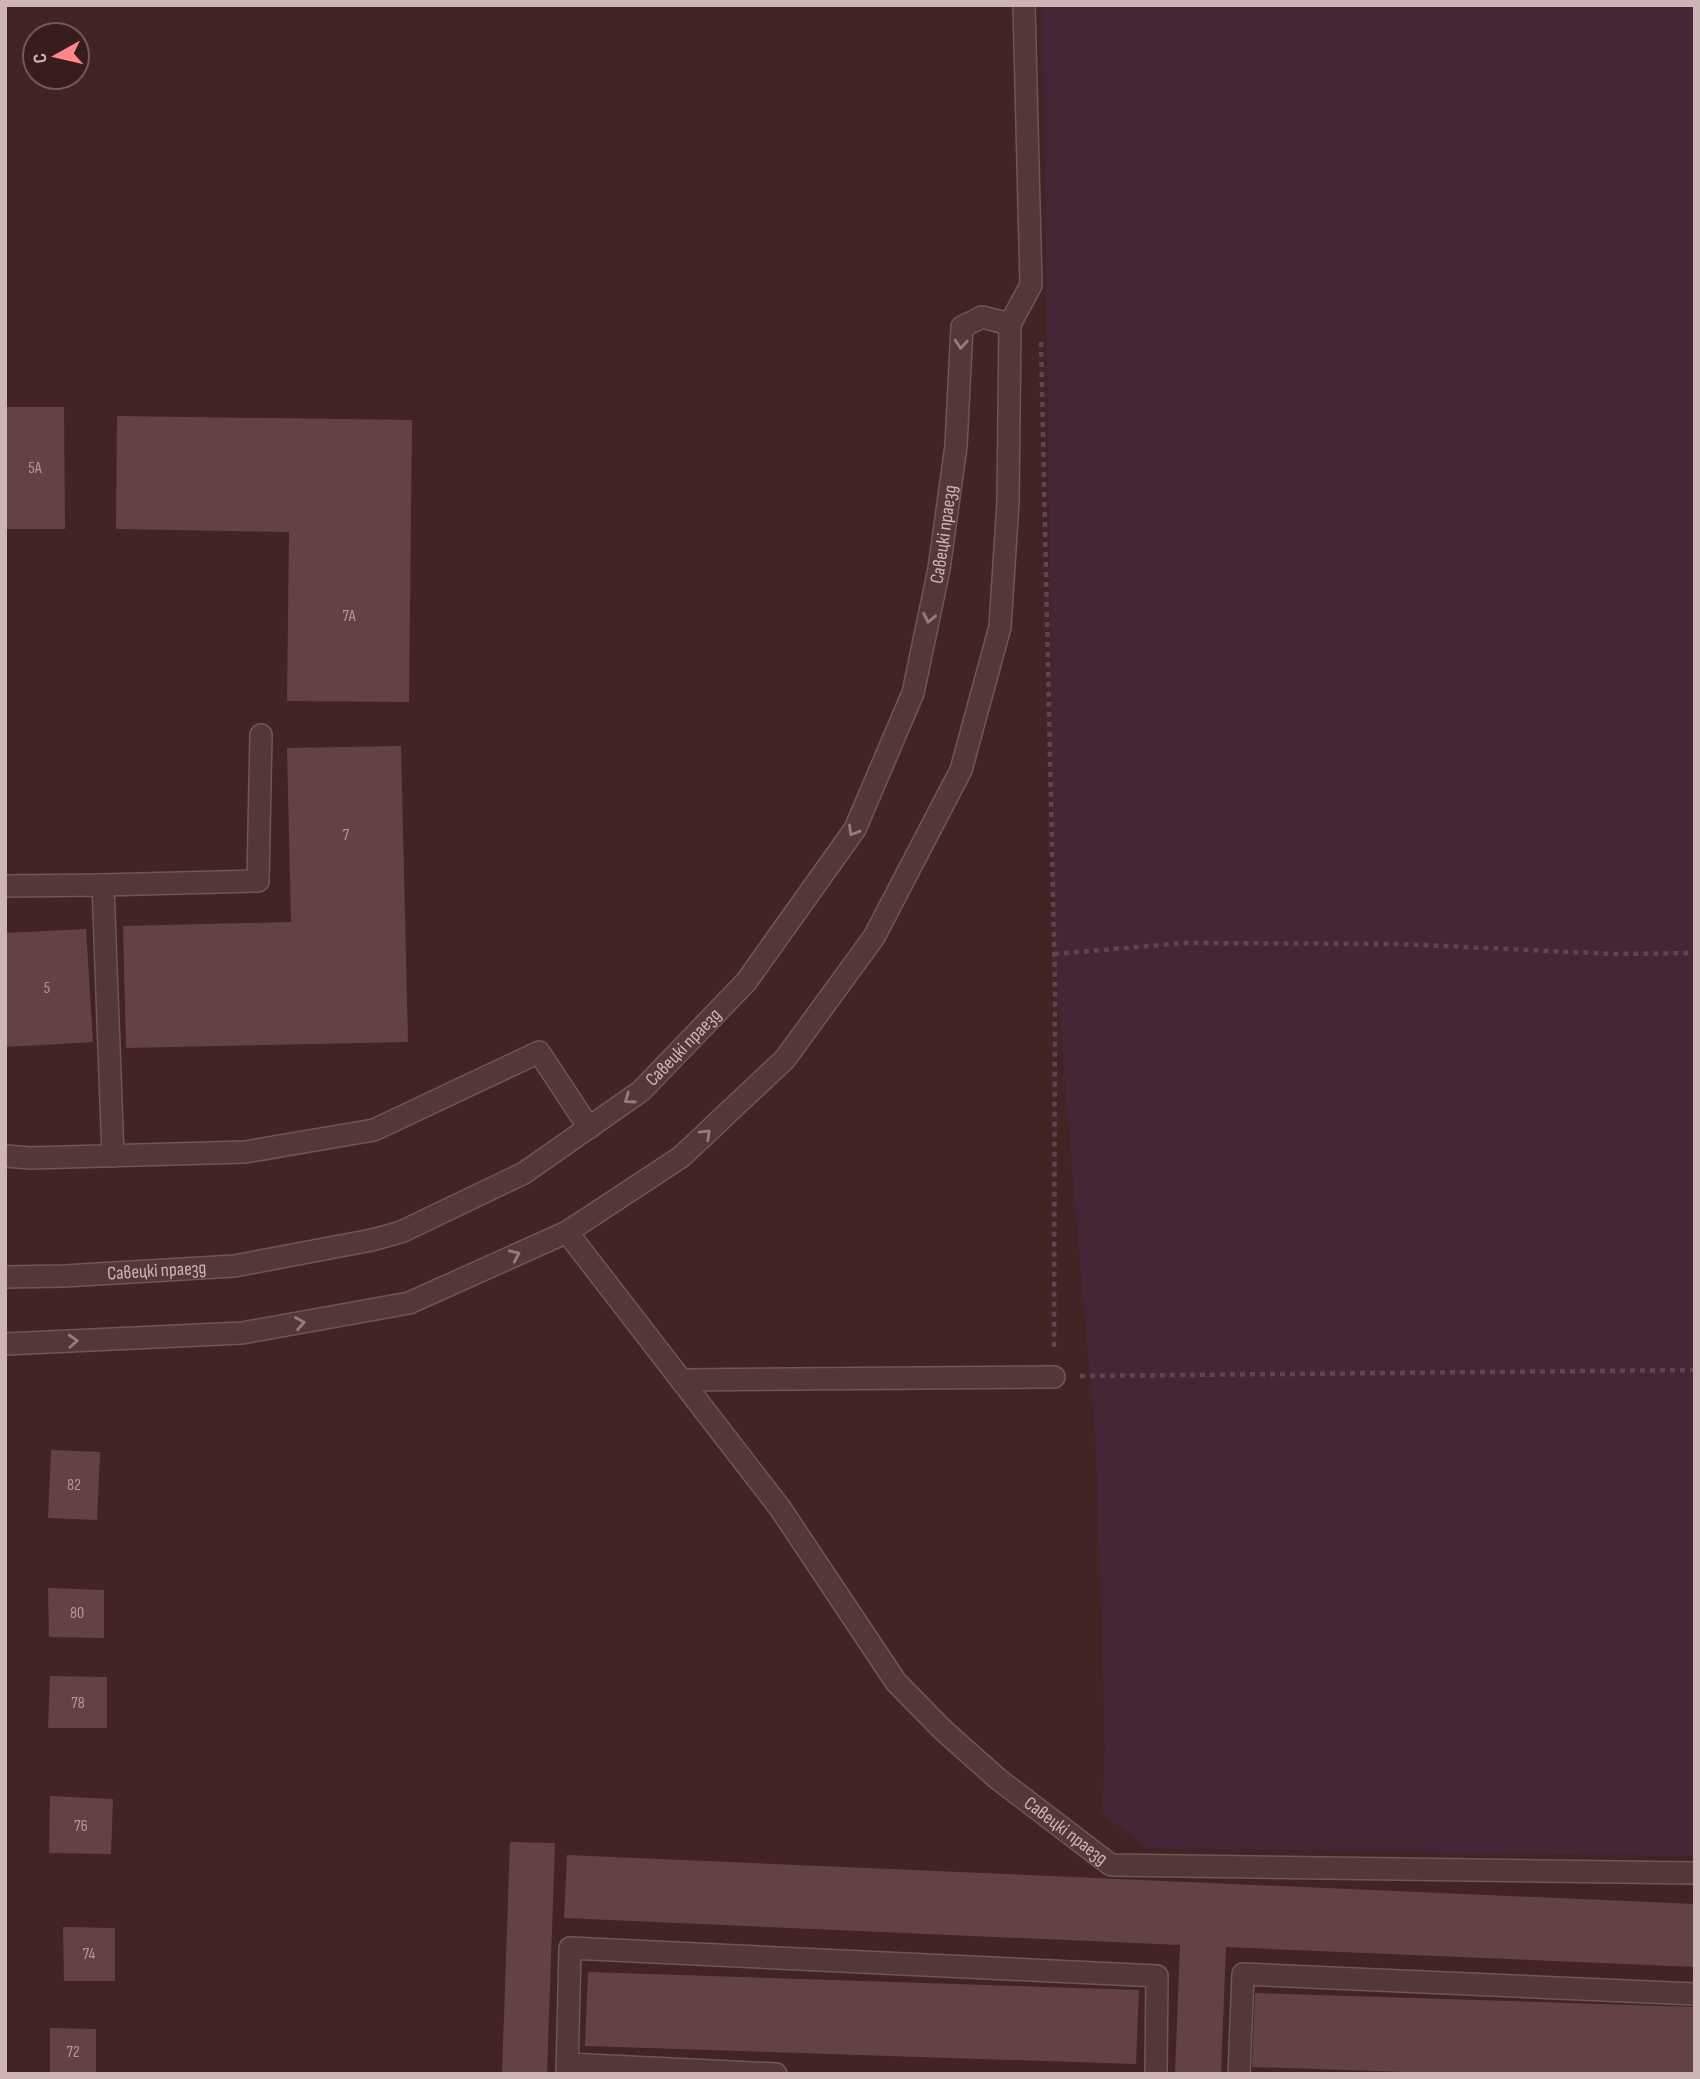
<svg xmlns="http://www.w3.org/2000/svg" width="1700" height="2079" viewBox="0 0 1700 2079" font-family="'Sofia Sans Condensed',sans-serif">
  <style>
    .green { fill: #442737 }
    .building { fill: #644244 }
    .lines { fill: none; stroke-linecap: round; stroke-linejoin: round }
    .minor-casing { stroke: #6f5657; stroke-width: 24 }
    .path { stroke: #604452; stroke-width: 4.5; stroke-dasharray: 5 5; stroke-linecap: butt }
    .minor { stroke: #523839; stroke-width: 21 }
    .oneway { stroke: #957d7d }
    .labels { text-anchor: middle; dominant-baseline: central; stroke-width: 7; stroke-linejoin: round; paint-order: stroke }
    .number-label { font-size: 16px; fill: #b29899 }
    .street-label { font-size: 19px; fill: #ccb5b5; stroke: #371d1e }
  </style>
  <rect width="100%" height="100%" fill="#422425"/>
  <path class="green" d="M1043,5H1695V1856L1148,1848L1102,1813L1105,1747L1096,1448L1054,954Z"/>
  <path class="building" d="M5,407H64L65,529H5Z
    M117,416L412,420L409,702L287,701L289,532L116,529Z
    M401,746L408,1042L126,1048L123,926L291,922L287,748Z
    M86,929L93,1042L5,1047V933Z
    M51,1450L100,1452L97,1520L48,1518Z
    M48,1588L104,1590V1638L49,1637Z
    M50,1676L107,1677V1728H48Z
    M50,1796L113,1799L111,1854L49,1853Z
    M510,1842L555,1843L547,2074H502Z
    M567,1855L1695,1904V1967L1226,1947L1221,2074H1175L1180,1945L564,1918Z
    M63,1927L115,1928V1981H64Z
    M588,1972L1139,1990L1136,2064L585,2046Z
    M1255,1993L1695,2007V2074H1466L1252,2067Z
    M50,2028L96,2029V2074H50Z"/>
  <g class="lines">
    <g class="minor-casing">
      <g id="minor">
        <path d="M103,885L258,881L261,735"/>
        <path d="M5,886L103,885L113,1156"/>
        <path d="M5,1156L31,1158L245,1152L374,1130L539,1052L589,1128"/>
        <path id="s1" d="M567,1232L780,1508L896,1682L943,1730L998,1779L1111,1865L1695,1873"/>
        <path id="s2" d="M5,1277L64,1276L234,1266L372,1240L401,1232L524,1173L641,1091L746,982L855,829L913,693L939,569L956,446L962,327L982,317L1010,324"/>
        <path d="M5,1344L242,1333L409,1303L567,1232L681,1157L785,1059L874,937L961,770L1000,627L1008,502L1010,324L1031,285L1024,5"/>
        <path d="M681,1380L1054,1377"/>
        <path d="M568,2064L776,2074"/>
        <path d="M567,2074L570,1948L1157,1976L1156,2074"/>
        <path d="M1239,2074L1243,1974L1695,1994"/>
      </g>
    </g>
    <path class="path" d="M1041,342L1055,988L1054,1348
      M1054,954L1185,943L1400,944L1613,954L1695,953
      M1080,1376L1695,1370"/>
    <use href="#minor" class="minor"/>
  </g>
  <defs><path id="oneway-chevron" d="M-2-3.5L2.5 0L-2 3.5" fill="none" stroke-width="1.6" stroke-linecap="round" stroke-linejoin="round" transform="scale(1.75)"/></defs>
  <g class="oneway">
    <use href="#oneway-chevron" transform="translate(961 344) rotate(94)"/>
    <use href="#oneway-chevron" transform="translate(929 618) rotate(102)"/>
    <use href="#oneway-chevron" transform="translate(853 831) rotate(121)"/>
    <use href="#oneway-chevron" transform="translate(629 1099) rotate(145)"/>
    <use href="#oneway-chevron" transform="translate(706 1134) rotate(-44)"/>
    <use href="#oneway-chevron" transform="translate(515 1255) rotate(-24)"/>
    <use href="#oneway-chevron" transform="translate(300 1323) rotate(-10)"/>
    <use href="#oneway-chevron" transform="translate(73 1341) rotate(-3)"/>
  </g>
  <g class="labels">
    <g class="number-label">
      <text x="35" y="468">5А</text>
      <text x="349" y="616">7А</text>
      <text x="346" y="835">7</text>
      <text x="47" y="988">5</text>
      <text x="74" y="1485">82</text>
      <text x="77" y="1613">80</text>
      <text x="78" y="1703">78</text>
      <text x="81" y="1826">76</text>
      <text x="89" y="1954">74</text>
      <text x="73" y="2052">72</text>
    </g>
    <g class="street-label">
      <text stroke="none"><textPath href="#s2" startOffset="1328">Савецкі праезд</textPath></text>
      <text stroke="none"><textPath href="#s2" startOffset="740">Савецкі праезд</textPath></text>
      <text stroke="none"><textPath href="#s2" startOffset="152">Савецкі праезд</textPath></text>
      <text stroke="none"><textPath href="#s1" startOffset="784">Савецкі праезд</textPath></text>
    </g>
  </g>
  <rect width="1700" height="2079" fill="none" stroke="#ccb5b5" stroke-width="14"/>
  <g transform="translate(56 56) rotate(262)"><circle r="33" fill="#371d1e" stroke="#735a5a" stroke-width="2"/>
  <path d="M0-5L12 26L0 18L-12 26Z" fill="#ff8788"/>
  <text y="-10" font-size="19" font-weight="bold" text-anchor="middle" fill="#ccb5b5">С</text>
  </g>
</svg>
